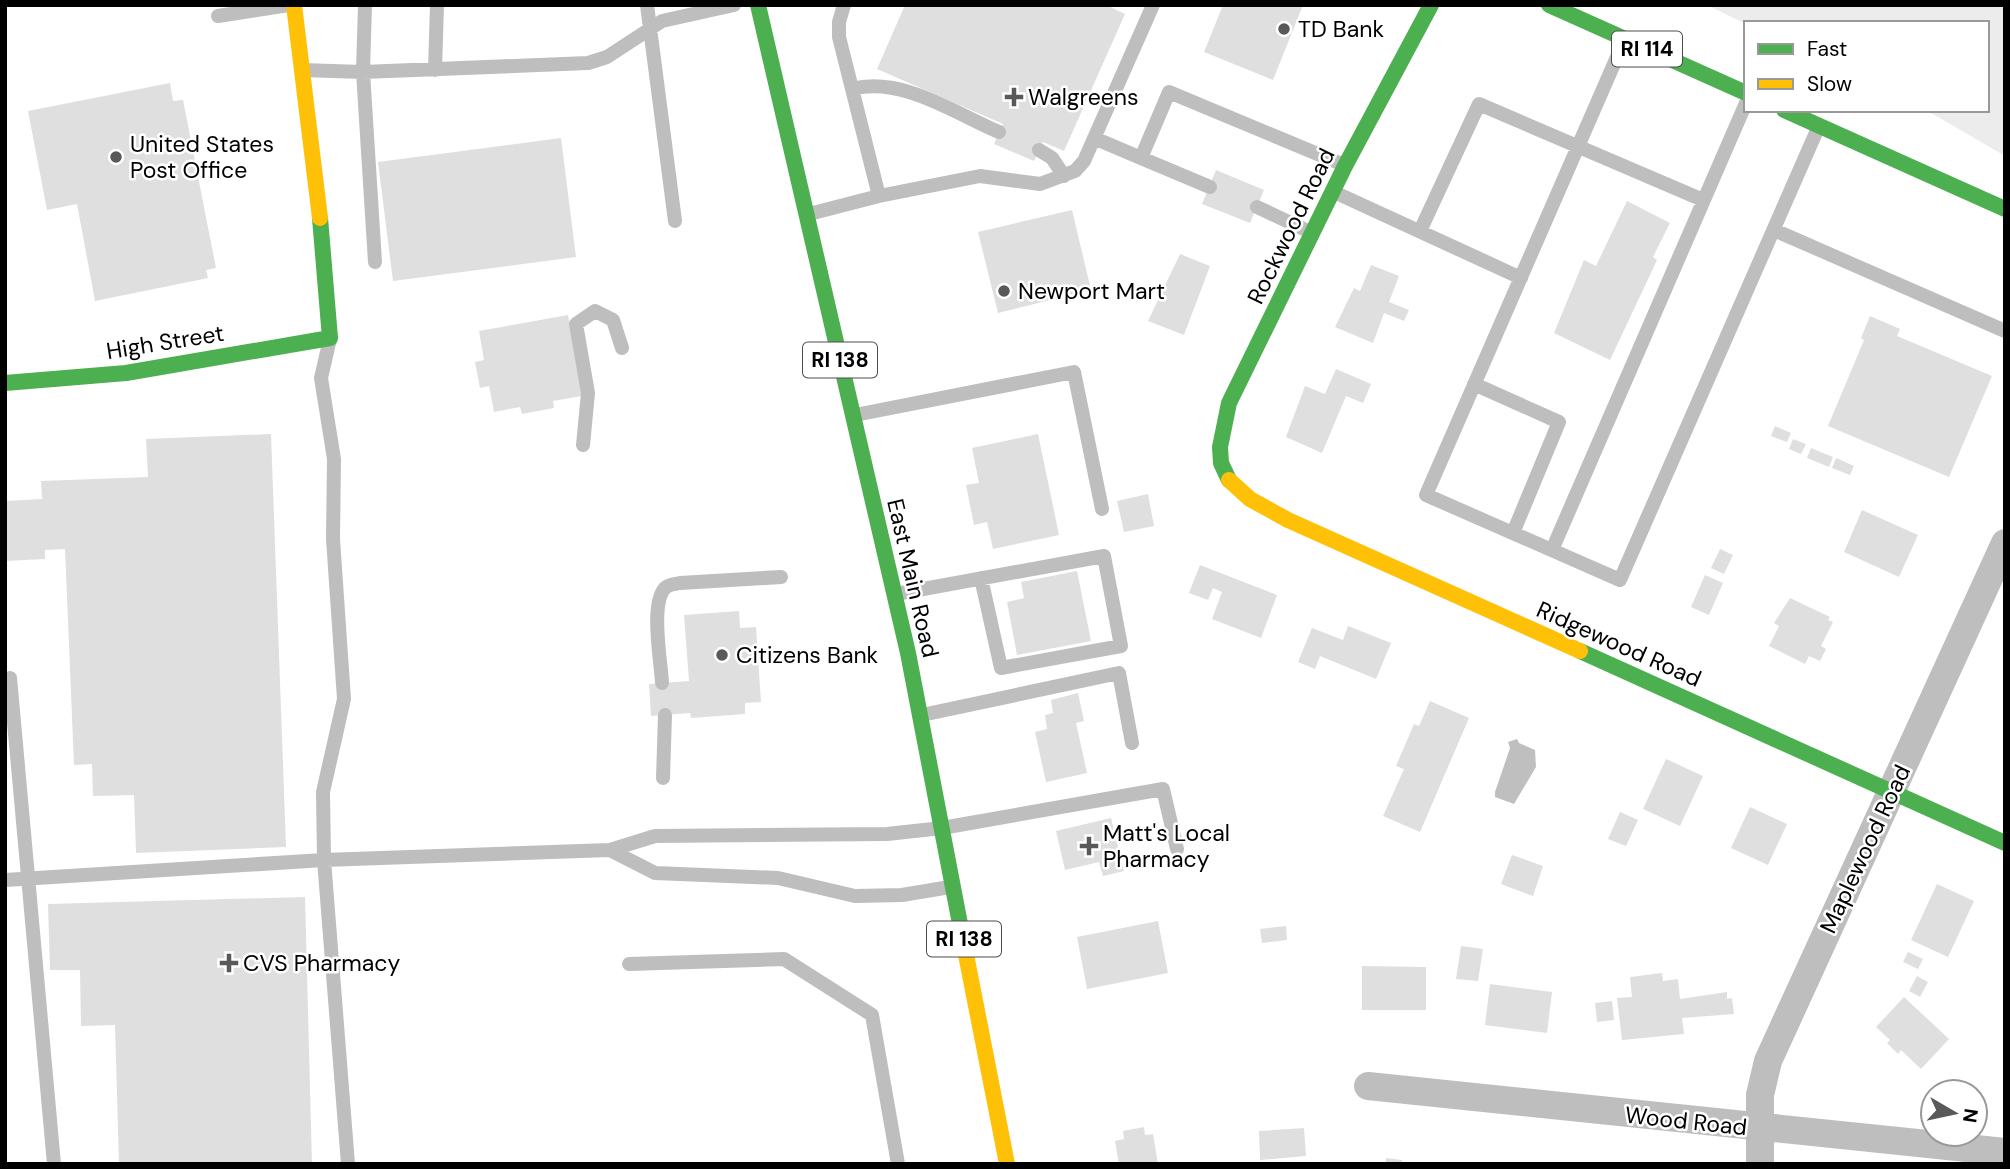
<svg xmlns="http://www.w3.org/2000/svg" width="2010" height="1169" viewBox="0 0 2010 1169" font-family="'DM Sans',sans-serif">
  <style>
    .green { fill: #ececec }
    .water { fill: #bfbfbf }
    .building { fill: #dfdfdf }
    .lines { fill: none; stroke-linecap: round; stroke-linejoin: round }
    .lane { stroke: #bebebe; stroke-width: 14 }
    .street { stroke: #bebebe; stroke-width: 28 }
    .fast { stroke: #4caf50; stroke-width: 16 }
    .slow { stroke: #ffc107; stroke-width: 16 }
    .poi-dot { fill: #595959; stroke: #fff; stroke-width: 2.5 }
    .labels { text-anchor: middle; dominant-baseline: central; stroke-width: 5; stroke-linejoin: round; paint-order: stroke }
    .shield { fill: #fff; stroke: #4c4c4c; stroke-width: 2 }
    .shield-label { font-size: 21px; font-weight: bold; fill: #000 }
    .poi-label { font-size: 23px; fill: #000; stroke: #fff; text-anchor: start }
    .street-label { font-size: 23px; fill: #000; stroke: #fff }
  </style>
  <rect width="100%" height="100%" fill="#fff"/>
  <path class="green" d="M1707,5H2005V156L1926,110H1987V23L1746,24Z"/>
  <path class="water" d="M1517,739L1519,743L1535,750L1536,767L1514,804L1495,797V792L1510,748L1508,742Z"/>
  <path class="building" d="M905,5H1106L1125,14L1064,151L1043,142L1034,161L994,144L1003,124L877,69Z
    M1223,5H1303L1273,80L1204,52Z
    M170,83L173,101L183,100L216,268L206,270L208,278L95,301L77,204L47,210L28,111Z
    M561,138L576,257L393,281L378,162Z
    M1216,170L1264,190L1250,223L1202,204Z
    M1627,201L1670,223L1653,257L1657,260L1610,360L1554,333L1584,260L1596,266Z
    M1072,210L1091,290L998,313L978,232Z
    M1180,254L1210,266L1184,335L1148,321Z
    M1371,265L1399,276L1389,302L1409,310L1404,321L1384,313L1373,343L1335,327L1354,288L1360,291Z
    M568,315L582,396L553,401L554,408L522,414L520,407L494,412L489,386L480,388L475,362L484,360L479,331Z
    M1870,316L1900,329L1897,336L1992,376L1949,477L1828,426L1864,340L1861,338Z
    M1336,369L1371,384L1363,403L1346,396L1322,453L1286,437L1305,386L1325,394Z
    M1775,426L1791,433L1787,442L1771,436Z
    M271,434L286,847L136,853L134,795L93,796L92,764L74,765L65,549L45,550V559L5,561V501L42,499L41,481L148,477L146,439Z
    M1038,434L1059,535L993,549L987,522L974,525L966,485L979,483L972,448Z
    M1793,439L1806,444L1801,454L1789,449Z
    M1811,448L1833,457L1829,467L1807,458Z
    M1836,458L1854,466L1850,475L1832,468Z
    M1148,494L1154,526L1124,532L1117,501Z
    M1862,510L1918,535L1899,577L1844,552Z
    M1720,549L1733,555L1724,574L1711,568Z
    M1200,565L1277,595L1261,638L1212,619L1222,592L1213,588L1208,600L1189,593Z
    M1077,571L1091,641L1017,655L1007,602L1024,598L1021,582Z
    M1705,575L1723,583L1709,615L1691,607Z
    M1790,598L1830,617L1828,620L1833,622L1821,646L1826,649L1820,661L1809,656L1805,664L1769,646L1779,626L1774,623Z
    M739,611L740,628L756,627L761,702L745,703V714L691,718L690,713L651,716L649,684L689,681L684,615Z
    M1348,626L1391,643L1376,679L1320,656L1315,669L1298,662L1312,628L1343,640Z
    M1078,693L1084,721L1076,723L1087,773L1046,782L1035,732L1047,729L1045,715L1053,713L1051,700Z
    M1430,701L1469,718L1420,832L1383,816L1404,769L1396,766L1414,724L1419,726Z
    M1666,759L1703,776L1680,826L1643,809Z
    M1750,807L1787,824L1768,865L1731,848Z
    M1620,812L1638,820L1626,846L1608,839Z
    M1111,818L1124,871L1103,876L1099,862L1065,870L1056,831Z
    M1512,855L1543,866L1533,896L1501,884Z
    M1937,884L1974,901L1948,957L1911,940Z
    M305,897L312,1164H119L115,1025L81,1026L80,970H50L48,904Z
    M1158,921L1168,973L1087,989L1077,937Z
    M1286,926L1287,940L1262,943L1260,929Z
    M1461,946L1483,949L1478,981L1456,979Z
    M1908,952L1923,959L1918,969L1903,962Z
    M1362,966L1426,967V1010H1362Z
    M1662,973L1663,981L1678,979L1680,999L1727,992V999L1732,998L1734,1014L1682,1018L1684,1034L1622,1040L1617,998L1632,997L1630,977Z
    M1917,976L1928,982L1920,997L1909,991Z
    M1490,984L1552,992L1547,1033L1485,1025Z
    M1904,997L1949,1039L1921,1069L1901,1050L1898,1054L1887,1043L1890,1040L1876,1027Z
    M1612,1001L1614,1020L1597,1022L1595,1003Z
    M1144,1127L1145,1135L1153,1134L1158,1164H1119L1115,1141L1124,1139L1123,1131Z
    M1304,1128L1306,1156L1260,1160L1259,1131Z
    M1386,1158L1402,1160V1164H1386Z"/>
  <g class="lines">
    <path class="lane" d="M365,5L363,72L375,262
      M647,5L675,221
      M844,5L839,22V37L879,196
      M218,16L289,5
      M1624,41L1426,495L1620,580L1818,128
      M302,70L363,72L588,63L607,57L662,21L734,5
      M435,70L437,5
      M852,89C902,76 954,113 999,132
      M1094,138L1141,158L1169,92L1344,165
      M1039,150L1052,158L1064,176
      M1141,158L1210,187
      M1334,192L1521,278
      M1257,207L1310,232
      M809,214L879,196L980,176L1040,184L1075,171L1084,161L1153,5
      M1774,230L2005,331
      M1420,231L1479,104L1703,200
      M330,339L321,378L334,459L333,539L344,699L323,792L324,860L348,1164
      M1474,384L1559,422L1513,533
      M855,415L1074,372L1102,509
      M583,445L588,393L576,324L595,311L613,320L622,348
      M1552,550L1746,103
      M896,594L1104,556L1121,646L1001,668L981,578
      M10,678L54,1164
      M662,683C661,662 650,604 665,588C669,584 675,584 680,583L781,577
      M922,715L1119,673L1132,743
      M663,778L665,715
      M610,850L655,873L778,878L855,896L902,895L950,887
      M5,880L324,860L610,850L655,836L887,834L942,828L1163,789L1177,849
      M629,964L784,959L872,1015L898,1164"/>
    <path class="street" d="M1368,1086L2005,1152
      M1760,1164V1095L1768,1061L2005,543"/>
    <path class="fast" d="M758,5L908,653L961,929
      M1549,5L1746,93
      M1784,110L2005,209
      M5,383L126,373L330,338L320,218
      M1229,480L1221,463L1220,447L1229,403L1345,166L1431,5
      M1580,651L2005,843"/>
    <path class="slow" d="M294,5L320,218
      M1229,480L1250,499L1288,520L1580,651
      M961,929L1007,1164"/>
  </g>
  <g class="poi-dot">
    <circle cx="1284" cy="29" r="7"/>
    <path d="M1010.5 86.5h7v7h7v7h-7v7h-7v-7h-7v-7h7z"/>
    <circle cx="116" cy="157" r="7"/>
    <circle cx="1004" cy="291" r="7"/>
    <circle cx="722" cy="655" r="7"/>
    <path d="M1085.5 835.5h7v7h7v7h-7v7h-7v-7h-7v-7h7z"/>
    <path d="M225.5 952.5h7v7h7v7h-7v7h-7v-7h-7v-7h7z"/>
  </g>
  <g class="labels">
    <g class="shield">
      <rect x="1612" y="31.5" width="70" height="35" rx="5"/>
      <rect x="803" y="342.5" width="74" height="35" rx="5"/>
      <rect x="927" y="921.5" width="74" height="35" rx="5"/>
    </g>
    <g class="shield-label">
      <text x="1647" y="49">RI 114</text>
      <text x="840" y="360">RI 138</text>
      <text x="964" y="939">RI 138</text>
    </g>
    <g class="poi-label">
      <text x="1298" y="29">TD Bank</text>
      <text x="1028" y="97">Walgreens</text>
      <text x="130" y="144">United States<tspan x="130" dy="26">Post Office</tspan></text>
      <text x="1018" y="291">Newport Mart</text>
      <text x="736" y="655">Citizens Bank</text>
      <text x="1103" y="833">Matt's Local<tspan x="1103" dy="26">Pharmacy</tspan></text>
      <text x="243" y="963">CVS Pharmacy</text>
    </g>
    <g class="street-label">
      <text transform="translate(1291 226) rotate(-64)">Rockwood Road</text>
      <text transform="translate(165 342) rotate(-9)">High Street</text>
      <text transform="translate(913 578) rotate(77)">East Main Road</text>
      <text transform="translate(1619 644) rotate(24)">Ridgewood Road</text>
      <text transform="translate(1865 849) rotate(-65)">Maplewood Road</text>
      <text transform="translate(1686 1121) rotate(6)">Wood Road</text>
    </g>
  </g>
  <rect width="2010" height="1169" fill="none" stroke="#000000" stroke-width="14"/>
  <rect x="1744" y="21" width="245" height="91" fill="#ffffff" stroke="#999999" stroke-width="2"/>
  <rect x="1758" y="44" width="35" height="10" fill="#4caf50" stroke="#999999" stroke-width="2"/>
  <text x="1807" y="56" font-size="21" fill="#000000">Fast</text>
  <rect x="1758" y="79" width="35" height="10" fill="#ffc107" stroke="#999999" stroke-width="2"/>
  <text x="1807" y="91" font-size="21" fill="#000000">Slow</text>
  <g transform="translate(1954 1113) rotate(99)"><circle r="33" fill="#ffffff" stroke="#999999" stroke-width="2"/>
  <path d="M0-5L12 26L0 18L-12 26Z" fill="#595959"/>
  <text y="-10" font-size="19" font-weight="bold" text-anchor="middle" fill="#000000">N</text>
  </g>
</svg>
